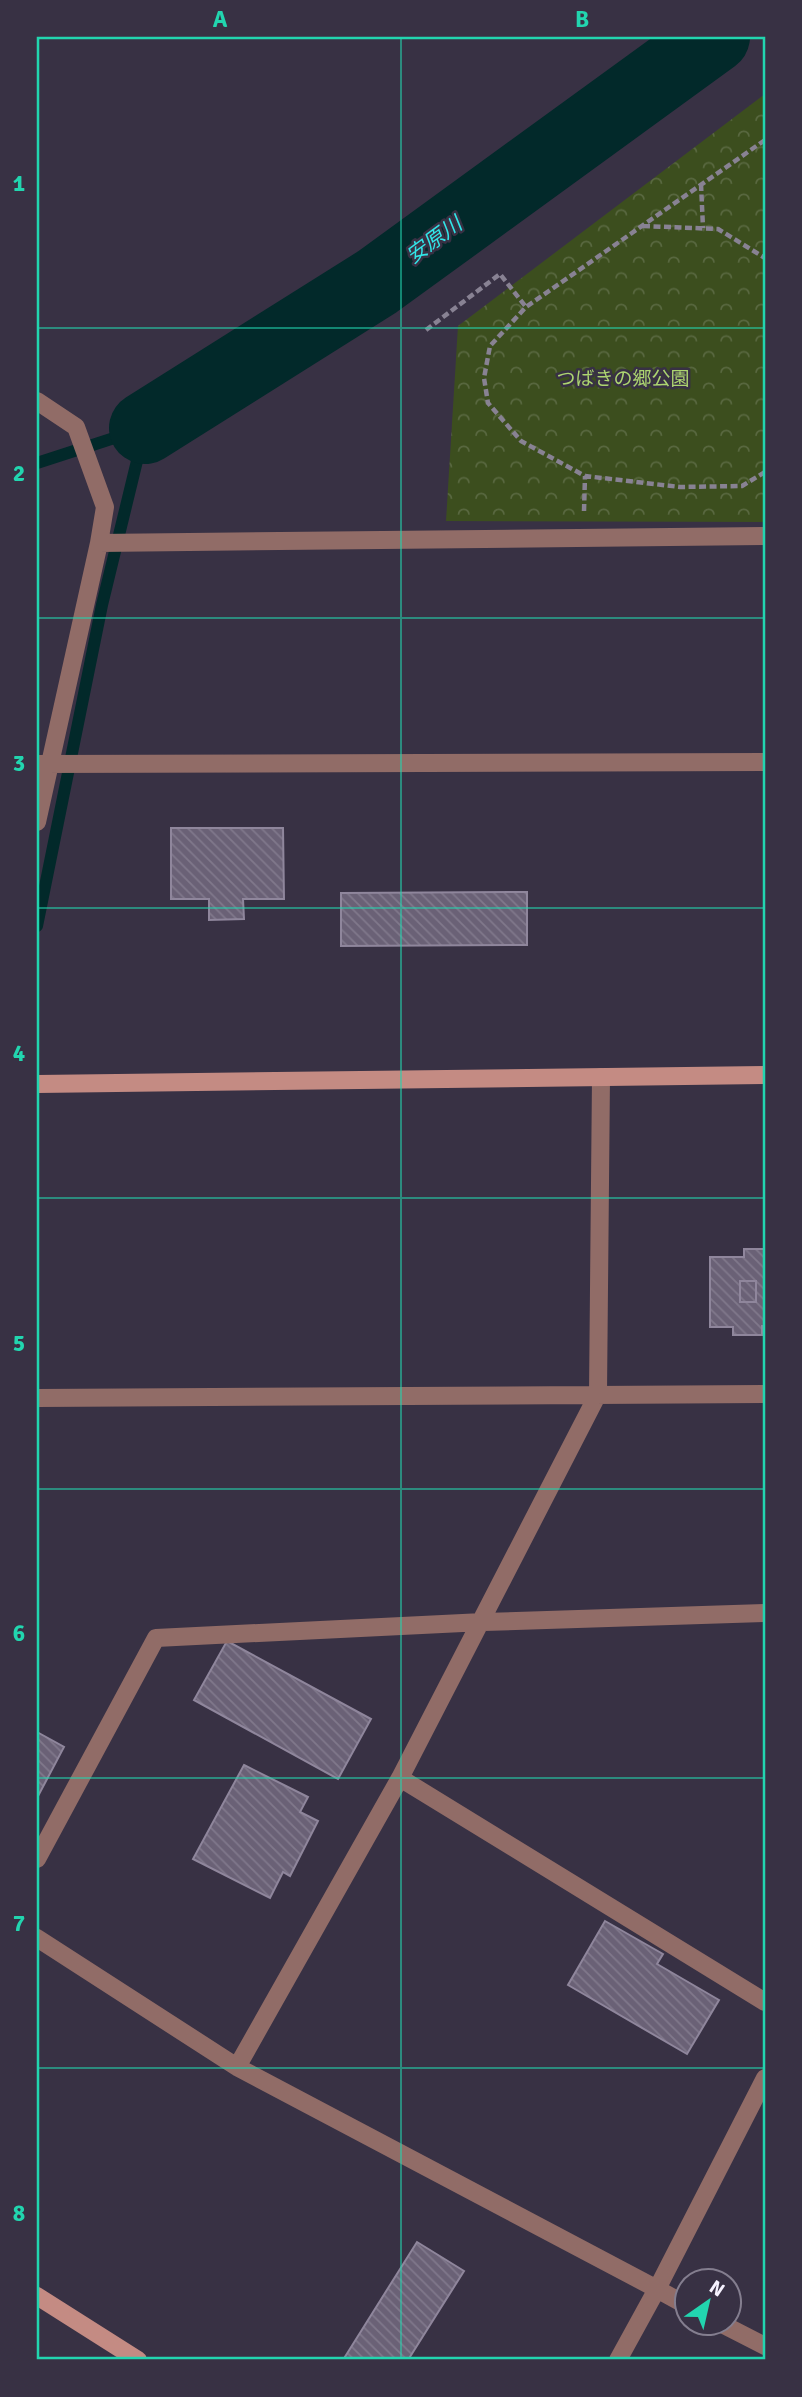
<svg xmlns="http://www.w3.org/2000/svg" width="802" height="2397" viewBox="0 0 802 2397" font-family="Signika,'Noto Sans JP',sans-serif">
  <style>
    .park { fill: url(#park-crowns) }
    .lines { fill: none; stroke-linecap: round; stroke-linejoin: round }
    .stream { stroke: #02292a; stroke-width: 12 }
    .river { stroke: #02292a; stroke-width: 72 }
    .building { fill: url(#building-back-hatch); stroke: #8f869c; stroke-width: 2 }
    .path { stroke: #888293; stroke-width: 4.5; stroke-dasharray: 7 3.5; stroke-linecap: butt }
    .street { stroke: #916c67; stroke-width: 18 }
    .secondary { stroke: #c48b83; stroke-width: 18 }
    .grid { fill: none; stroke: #22d5af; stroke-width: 2; stroke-opacity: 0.55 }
    .labels { text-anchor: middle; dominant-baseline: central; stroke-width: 5; stroke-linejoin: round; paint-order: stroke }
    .park-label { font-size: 19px; fill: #add570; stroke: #383144 }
    .water-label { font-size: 21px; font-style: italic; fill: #31e6e9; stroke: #383144 }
    .neatline { fill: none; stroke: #22d5af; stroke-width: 2.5 }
    .grid-label { font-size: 23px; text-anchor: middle; font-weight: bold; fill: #22d5af }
  </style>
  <defs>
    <pattern id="park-crowns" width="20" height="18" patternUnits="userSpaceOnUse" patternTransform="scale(1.75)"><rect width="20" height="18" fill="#3c4e1e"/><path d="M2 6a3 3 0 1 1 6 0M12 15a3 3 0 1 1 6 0" fill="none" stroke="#596840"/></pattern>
    <pattern id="building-back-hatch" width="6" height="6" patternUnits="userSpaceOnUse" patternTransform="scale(1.75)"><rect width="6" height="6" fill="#6a6176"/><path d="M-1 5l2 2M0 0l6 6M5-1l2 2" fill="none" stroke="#80788b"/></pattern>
  </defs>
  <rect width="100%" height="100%" fill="#383144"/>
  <path class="park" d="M765,94V522L446,521L458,326Z"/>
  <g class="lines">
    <path class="stream" d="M37,463L145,428
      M37,926L102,605L145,428"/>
    <path class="river" d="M145,428L377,282L714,37"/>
  </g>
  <path class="building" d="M171,828H283L284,899H243L244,919L209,920V899H171Z
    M527,892V945L341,946V893Z
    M744,1249H765V1326H762V1335H733V1327H710V1257H744Z
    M740,1281H756V1302H740Z
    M227,1641L371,1719L338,1779L194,1700Z
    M37,1732L64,1747L37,1798Z
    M244,1765L308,1797L300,1812L318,1821L290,1876L283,1872L270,1898L193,1859Z
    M605,1921L663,1954L657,1964L719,2000L687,2054L568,1985Z
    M417,2242L464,2271L408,2360H343Z"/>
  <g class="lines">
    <path class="path" d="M765,140L526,307L490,346L484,378L488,403L521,441L585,476L680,487L742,486L765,472
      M701,184L703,228
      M643,226L718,229L765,258
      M426,330L500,274L526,307
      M584,511L585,476"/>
    <path class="street" d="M37,401L76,427L105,507L99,543L37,822
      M99,543L765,536
      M37,764L765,762
      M601,1077L598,1394L400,1778L237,2067L657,2289L765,2078
      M37,1398L765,1394
      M400,1778L765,2002
      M37,1859L156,1638L483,1622L765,1613
      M37,1938L237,2067
      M722,2324L765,2346
      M618,2360L657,2289L686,2305"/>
    <path class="secondary" d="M37,1084L765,1075
      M37,2296L138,2360"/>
  </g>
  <path class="grid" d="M401,37V2360M37,328H765M37,618H765M37,908H765M37,1198H765M37,1489H765M37,1778H765M37,2068H765"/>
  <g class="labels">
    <g class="park-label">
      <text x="623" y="379">つばきの郷公園</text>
    </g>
    <g class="water-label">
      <text transform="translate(434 240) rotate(-36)">安原川</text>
    </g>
  </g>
  <rect width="802" height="2397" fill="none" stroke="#383144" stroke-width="77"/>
  <g transform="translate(708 2302) rotate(34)"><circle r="33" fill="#383144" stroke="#847e8f" stroke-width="2"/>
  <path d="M0-5L12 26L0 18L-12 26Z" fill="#22d5af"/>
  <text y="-10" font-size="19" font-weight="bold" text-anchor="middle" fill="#f6f2ff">N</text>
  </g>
  <rect x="38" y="38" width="726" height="2320" class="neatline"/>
  <g class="grid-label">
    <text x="220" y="27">A</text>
    <text x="582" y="27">B</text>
    <text x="19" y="191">1</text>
    <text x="19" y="481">2</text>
    <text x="19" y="771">3</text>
    <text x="19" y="1061">4</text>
    <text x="19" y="1351">5</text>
    <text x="19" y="1641">6</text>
    <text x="19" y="1931">7</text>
    <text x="19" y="2221">8</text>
  </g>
</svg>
